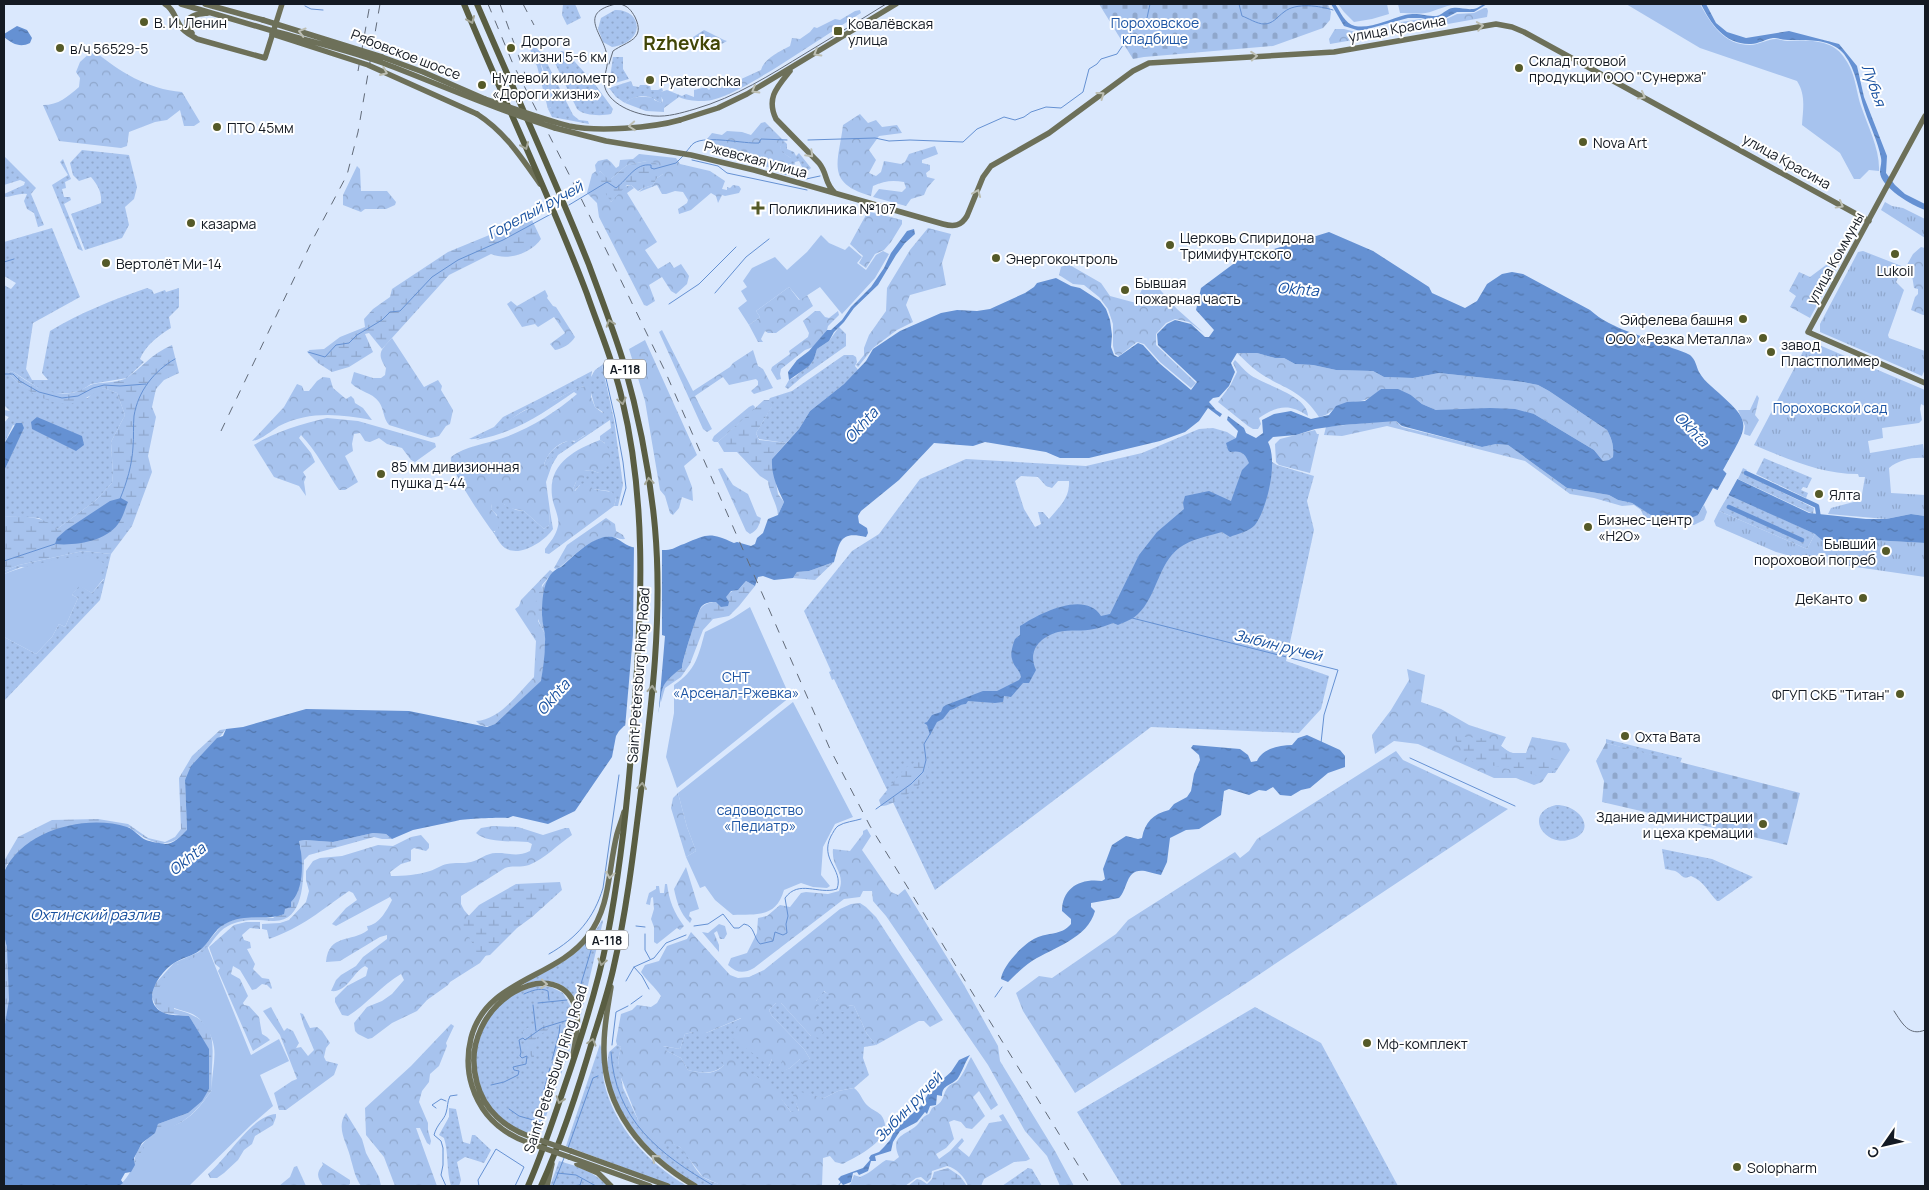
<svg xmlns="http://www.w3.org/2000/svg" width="1929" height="1190" viewBox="0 0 1929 1190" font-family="Manrope,sans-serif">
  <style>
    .grass { fill: url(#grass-dots); fill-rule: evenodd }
    .forest { fill: url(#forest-crowns) }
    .wetland { fill: url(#wetland-marsh) }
    .cemetery { fill: url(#cemetery-stones) }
    .park { fill: url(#park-tufts) }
    .garden { fill: #a7c3ee }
    .water { fill: url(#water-ripples) }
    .pier { fill: #dae8fd }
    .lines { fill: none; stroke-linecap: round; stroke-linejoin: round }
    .stream { stroke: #6591d3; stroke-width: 1 }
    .canal { stroke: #6591d3; stroke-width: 4.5 }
    .major { stroke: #6d7059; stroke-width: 5.5 }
    .highway { stroke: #595d42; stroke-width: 6 }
    .tram { stroke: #626b79; stroke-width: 1 }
    .rail { stroke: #626b79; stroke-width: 1; stroke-dasharray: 9 9; stroke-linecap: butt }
    .major-bridge { stroke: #6d7059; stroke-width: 5.5 }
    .oneway { stroke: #a4a697 }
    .oneway2 { stroke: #bdbfb4 }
    .poi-dot { fill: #555a28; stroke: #fff; stroke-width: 2 }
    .labels { text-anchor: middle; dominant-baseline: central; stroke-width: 4; stroke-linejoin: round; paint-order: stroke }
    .shield { fill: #fff; stroke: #5a5f65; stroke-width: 1 }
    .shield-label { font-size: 12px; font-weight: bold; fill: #141a23 }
    .poi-label { font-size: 14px; fill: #141a23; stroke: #fff; text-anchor: start }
    .park-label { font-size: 14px; fill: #1d55a4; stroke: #fff }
    .street-label { font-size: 14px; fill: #141a23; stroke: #fff }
    .water-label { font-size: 15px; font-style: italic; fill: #17509f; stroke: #fff }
    .district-label { font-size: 19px; font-weight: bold; fill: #414607; stroke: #fff }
  </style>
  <defs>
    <pattern id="grass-dots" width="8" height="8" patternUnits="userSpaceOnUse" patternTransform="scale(1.25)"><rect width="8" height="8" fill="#a7c3ee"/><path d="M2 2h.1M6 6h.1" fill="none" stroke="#8fa7cc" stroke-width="1.8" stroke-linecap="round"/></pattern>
    <pattern id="forest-crowns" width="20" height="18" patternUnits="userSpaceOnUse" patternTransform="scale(1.25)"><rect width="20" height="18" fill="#a7c3ee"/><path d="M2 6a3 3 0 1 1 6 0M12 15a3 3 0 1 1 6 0" fill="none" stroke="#8fa7cc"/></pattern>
    <pattern id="wetland-marsh" width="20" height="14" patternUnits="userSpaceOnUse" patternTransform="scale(1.25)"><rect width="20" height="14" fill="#a7c3ee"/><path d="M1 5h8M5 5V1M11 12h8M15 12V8" fill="none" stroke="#8fa7cc"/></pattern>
    <pattern id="cemetery-stones" width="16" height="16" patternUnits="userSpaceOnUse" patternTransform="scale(1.25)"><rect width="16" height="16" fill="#a7c3ee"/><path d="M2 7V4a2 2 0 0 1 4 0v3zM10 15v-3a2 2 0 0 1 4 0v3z" fill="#8fa7cc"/></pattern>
    <pattern id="park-tufts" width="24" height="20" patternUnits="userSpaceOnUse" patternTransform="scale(1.25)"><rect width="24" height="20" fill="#a7c3ee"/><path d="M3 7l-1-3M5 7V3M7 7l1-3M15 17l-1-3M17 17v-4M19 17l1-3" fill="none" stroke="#8fa7cc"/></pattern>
    <pattern id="water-ripples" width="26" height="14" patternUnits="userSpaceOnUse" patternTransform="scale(1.25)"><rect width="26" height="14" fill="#6591d3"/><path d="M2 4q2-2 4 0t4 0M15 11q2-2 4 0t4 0" fill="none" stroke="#5276ab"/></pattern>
  </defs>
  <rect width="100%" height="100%" fill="#dae8fd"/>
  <path class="grass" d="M563,4H575L581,18L567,25L562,15Z
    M615,10C642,9 647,42 612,47L603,42L598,29L601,18Z
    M704,30L724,40L727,41L720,45L716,40L706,47L704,45L693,51L687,41Z
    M528,41L542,53L573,115L579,120L588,121L589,124L552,117L548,109L551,107C552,93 541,55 530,47Z
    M561,51L566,52L594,83L613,109L611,114C602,116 584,116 577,109L555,63L556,56Z
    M613,57H623V69L629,79L608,85V78H610Z
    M631,81L633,86L639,87L640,85H650L651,90H658L662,88L663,91L661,92L662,103C657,102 654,98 650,97C642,95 631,97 625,103L616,97L609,88Z
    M781,138L787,144V149L794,152L796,156L799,153L811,168L805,173L799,161L795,162L794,167H791V158L781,152L780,147L782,145Z
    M82,150L129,155L137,187L134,199L125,207L129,225L122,238L85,250L71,214L101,203C102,193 98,185 91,177L79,181L73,175L70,163Z
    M4,156L36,188L31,194L44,225L38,227L34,213L27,209L24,201L27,194C19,193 12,197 4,197V194L24,185L25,182L20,180L4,185Z
    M63,159L71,179L65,182L66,188L62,189L64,197H70L71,200L64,204L83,251L78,249L52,185L68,175L60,162Z
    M52,228L80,297L33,323L26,369L32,380H48L42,373L50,331C81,312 113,300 147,288L152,290L154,294L165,290L166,292L179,288V307L169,317L171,328C159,335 145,346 140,359L144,362L127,378L91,384L80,391L70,393H52L40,389L12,371L8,373C34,401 52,395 88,398L94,391L104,388L117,393L125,415L111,442L113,474L112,483L95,501L57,529L39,518L4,516V471L23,428L13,425L4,444V423L9,417L4,415V410L10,411L4,405V285L11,289L16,283L4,276V242Z
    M839,327L846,334V346L802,377L788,389L785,387L789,380L795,377L814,359L817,349L829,341Z
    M844,355H853L856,357L857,362L855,366L858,370L844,384L810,411L799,429L786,443L759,439L756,433L772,406L769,400L770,398L792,391Z
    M602,365L614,420L623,485L618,506H614L616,499L609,491L593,489L580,485L574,491L573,489L576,482L584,471L591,470L599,473L605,443L600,440V436L611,428L610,420L558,455L549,470L553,459L552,458L545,466L544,465C548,451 557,445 570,440L574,442L584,436L603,412L595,407L591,393L584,386C569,391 556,401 542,406C536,408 528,408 523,411C508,420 486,441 469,439L494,427L503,417L537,400L592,371L591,377L595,370Z
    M1213,428L1227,432L1277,465L1314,476L1307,501L1314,530L1286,661L1329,676L1321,709L1299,733L1151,727L935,890L834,679L832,680L829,672L831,671L804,611L852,551L879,534L920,479L966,459L1086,466L1142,453L1199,429ZM1021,476L1038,477L1046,486L1052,488L1058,481H1069C1070,498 1059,507 1049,519L1043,512H1038L1041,524L1035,527L1024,509L1015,481Z
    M1764,458L1812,478L1807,488L1803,487L1801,490L1808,493L1806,498L1756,474Z
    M1743,468L1747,470L1745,474L1814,508L1813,514L1738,479Z
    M1729,494L1815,534L1807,549L1719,511Z
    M492,504H504L516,510L524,511L544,529L549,525L550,511L553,529C545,541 520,558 505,548C500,545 496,536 493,532H495L497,515L491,509Z
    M83,551L111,554L100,600L4,701V637L36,654L52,637L59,624L65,627L78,598L72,595L79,585L92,593L104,579L21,567L4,574V571L19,565Z
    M1606,739L1682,758L1680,763L1606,743Z
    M1556,805C1581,805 1597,831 1572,839C1545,849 1522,813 1556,805Z
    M1662,849L1712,859L1753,877L1719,901H1717C1708,892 1704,881 1691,876C1683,880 1683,876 1677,872C1674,870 1668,870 1665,869Z
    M602,920L603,921L581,1015C577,1008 576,997 569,991C558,979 539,979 525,984L524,982C558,966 583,955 602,920Z
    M535,986L551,987L563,993L573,1011L574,1023L570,1049L539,1136L532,1134L531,1136C513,1128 497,1117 486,1101C465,1067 478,1018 511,996C518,991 528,989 535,986Z
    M823,991L848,1005L854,1006L867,1034L876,1045L864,1047L863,1058L869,1075L854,1088L838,1091L824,1098L801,1093L794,1095L799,1112H791C771,1084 758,1073 724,1065C714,1075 701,1073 688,1070L681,1058L667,1051L662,1046L680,1049L685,1034L693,1032L706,1033L742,1018L769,1066L772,1059H782V1071L790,1068L800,1059H810L804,1049L772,1016L769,1010L776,1003H781L811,1036L816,1001Z
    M1255,1007L1321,1043L1398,1186H1122L1077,1112Z
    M600,1044C604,1054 602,1070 604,1082C614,1127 649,1164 687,1186H673L566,1146Z
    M617,1045L621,1047L618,1060L623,1088L638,1120L659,1144C688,1139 686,1161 702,1176C707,1181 717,1182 723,1186C716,1186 707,1188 700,1186C694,1185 686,1178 681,1174C646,1151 598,1098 609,1052Z
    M449,1108L456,1109L463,1142L470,1144L472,1135H475L491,1150L484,1163L465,1157L457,1162L461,1180L459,1186H451C446,1170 449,1154 444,1138L439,1135L449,1117Z
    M559,1161C580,1167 592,1171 608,1186H550Z
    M1028,1168L1032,1169L1042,1186H1002Z"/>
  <path class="forest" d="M1484,8H1487L1488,11L1487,17L1403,32L1401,22L1421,19L1438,23L1457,14L1474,13Z
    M860,10L861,13C832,31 804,50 774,69C755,80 734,94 712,100C703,102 687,101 679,97L664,108V112L646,111L625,103C634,94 643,98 654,97V100L662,103L663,100L660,95L661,92L667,90L682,96L686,94L694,97V90L706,87L709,90L714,84L735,79L739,80L761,70C764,58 781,51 790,46L792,38L800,39L810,32L814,27L817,28L835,19L840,20L855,11Z
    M1387,27L1389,29L1388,34L1330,44L1329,39L1335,29H1344L1360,33Z
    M530,47L540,56L541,66L552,98L551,107L548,109L537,66L532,58Z
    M93,50C120,72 147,89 182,92L200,122L194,126H184L180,110L167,120L155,122L129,132L127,146L121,148L59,141L43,105C59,105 67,97 79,87L80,78L76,72L80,62Z
    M860,114L868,123L876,120L882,127L897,125L902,133L879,136L869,150L876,160L869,173L876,176L881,172L884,161L901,164L905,162L909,154L935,146L938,154L922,160V163L930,165V170L926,173L927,177L935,179L927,188L924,195L911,199L906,206L873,197L879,189L902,192L906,188L904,182C892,180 884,181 873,186L871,196C824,183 839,161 843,125Z
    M765,122L781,138L783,145L780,147L782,152L791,158V167L787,171L717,156L710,147L707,139L712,133L722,135L727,131L742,132L751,135L761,123Z
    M639,154L676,158L680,164L710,171L725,181L722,189L727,190V187L730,188L733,185L739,186L741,189L739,193L725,196L722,195L718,203L716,196L711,193L691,210L679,214L678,209L687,203L688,200L683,192L675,191L666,194H662L657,185L639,192L643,188L653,185L657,178L663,174L647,161L627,165L611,179H607L600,171L599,173L611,202L623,187L631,185L634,188L627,193L657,242L645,250L658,269L670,262L674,268L681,264L689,276L687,284L676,294L671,291L662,277L649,285L655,301L647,306L644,305L599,217L597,203L587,193L592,174L596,171L595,165L598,161L607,159L611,162L616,168L619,166L620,160L633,159Z
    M357,166L360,169L361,191H387L396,202L395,205L386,209H365L361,212L343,205V195Z
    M870,212L902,220V224L891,242L884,250L875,254L866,268L859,263L863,256L850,244L867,213Z
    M928,228L951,234L942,263L946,285L910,295L906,305L913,322L897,330L873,348L858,367L856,365L864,355V348L869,335L886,311L887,288L910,250Z
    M1842,243H1847L1848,247L1810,318L1790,307L1796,296L1789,291L1799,272L1810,277L1834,259Z
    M1921,247L1925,248V315H1923L1911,310L1915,297L1918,294V289L1914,288L1912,275L1904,270L1913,254Z
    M1068,264L1101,283L1110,296L1136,303L1142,289L1151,282L1155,284L1177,309L1204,333L1189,322L1175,319L1166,323L1156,334V345L1196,383L1191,388L1160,362L1144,344L1137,342L1119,356L1115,354L1113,346V324L1108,309L1099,297L1084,285L1073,284L1059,275L1061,267Z
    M789,287L799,300L807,295L813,306L776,333H768L765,331L761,339L763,342H758L749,325L760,317L756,311Z
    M545,290L548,296L547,298L553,306L556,307L575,337C571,344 562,349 555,350L550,344L565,333L554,317L538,327L535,324L522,327L507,304L511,301L517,306Z
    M815,311H820L825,317L829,318L838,311L839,315L828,326L827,330L813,347L805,350L781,369L780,374L781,379L777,380L771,370L772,367L790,354L789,351L808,337L809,333L803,321Z
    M662,330L693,391L730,367L733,363L753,350L758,366L763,369L773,388L754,394L751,391L758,385V381L756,379L729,385L723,377L695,396L712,429L707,432L703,429L659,332Z
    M392,338L424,387L438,380L442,386L441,390L453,410L450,424L446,426L439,436L431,438L389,425C383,418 384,409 379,402C372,392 359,392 351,383L354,372L373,378H381L385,375L386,368C376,353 381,350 392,338Z
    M645,340L697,455L684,466L692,487L693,501L682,497L679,508L673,515L670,513L665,496L660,490L645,401L629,349Z
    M1237,353H1257L1275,358H1284L1295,364L1313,365L1336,370L1373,371L1384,377L1413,378L1439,373L1523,382L1538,385L1549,391L1607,430C1612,439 1614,446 1613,457L1610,460L1603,461L1594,450L1534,414L1436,410L1422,404L1411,395L1381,389C1364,406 1358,398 1338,406C1330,410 1332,414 1319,417C1300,388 1282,389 1257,371C1250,366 1244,359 1237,353Z
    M1235,360C1239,364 1244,370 1249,374C1263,385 1308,395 1308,416C1289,403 1277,406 1259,418L1261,424L1258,429H1253L1248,426L1218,402L1230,386L1237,372L1233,363Z
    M323,377L330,378L333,388L346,399L351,396L354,399L355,403L363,408L372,420C339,414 309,411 279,426C271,431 261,440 252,441L284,407L297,384L302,386L304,391H309L317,381Z
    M591,385V397L595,407L605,415L601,424L576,441C561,439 548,451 544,465L545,466L552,457L554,459L546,482L550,511L549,525L544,529L524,511L509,508L504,504L499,506L492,504L491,509C498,516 500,520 498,529L493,532C484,521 448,467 451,457C465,446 486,444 503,438C529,429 556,412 577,394L574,392C542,414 515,433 476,440C492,432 507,421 522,412C532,406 545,405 555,400C567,394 577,386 591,385Z
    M1757,395L1759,398L1755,415L1759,420L1750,436L1744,434L1745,426L1738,410H1750Z
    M753,405L755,407L754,410L718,442H714L712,440L714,436L749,407Z
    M327,418L358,421L435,443L436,447L415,462L411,460L402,448L387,444L379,438L370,442L365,441L360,433L354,434L352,444L353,451L345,456L358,482L345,490H339C326,471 317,452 301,435L299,438L311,453L315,462L303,472L306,477L304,482L306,496L299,486L274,477L254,445C276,431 302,424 327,418Z
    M1384,421H1396L1402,427L1482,447L1496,444L1508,445L1567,488L1609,495L1618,500L1632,503L1645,511L1698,515L1704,505L1707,512L1704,520L1694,525L1650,519L1644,517L1641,510L1634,505L1622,506L1594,498L1570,494L1525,461L1387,426L1342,436L1324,435L1326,427Z
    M1315,430L1317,434H1319L1310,473L1279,465L1276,462L1275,444L1280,439Z
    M600,440C614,447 613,467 599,473L591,470L584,471V478L576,482L573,489L575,491L580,485L586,482L593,489L612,492L616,499L614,506L549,554L545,553V549C550,542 556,536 558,526C560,517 553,506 552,496C548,464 574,450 600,440Z
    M722,468L733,485L748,494L757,516L761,518C759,526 757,531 750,534L746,531L718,469Z
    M606,518L615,524L616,531L623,535L625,539C618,540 613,535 606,537C587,541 575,555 560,567L556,569L554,568L567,545Z
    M550,570L553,572L542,585L538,621L545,634L546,641L542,681L495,724C487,727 482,728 476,721C500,720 518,693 534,677L536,641L515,609L519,606L521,600Z
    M1407,669L1425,675L1421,702L1441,709L1469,725L1506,737L1501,746L1510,753H1526L1532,737L1566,743L1570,750L1555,773H1548L1542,782L1534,785L1516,778H1494L1418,744L1394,741L1375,754L1372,735L1391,710L1409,680Z
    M1396,751L1403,760L1508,809L1245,984L1075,1093L1023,1011L1016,993L1039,976L1052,978L1116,934L1128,920L1235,852L1240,858L1249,851L1257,839Z
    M678,793L687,827L696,851L686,857L671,808L673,798Z
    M493,826L518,827L543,835L565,828H569L572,835C558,844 545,859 529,865C521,868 513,865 505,868L461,896V904L464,910L494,945L480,963L450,982L448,985L427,1000L417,1011L392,1023L372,1038L368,1039L358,1034L355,1031L354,1023L367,1007L382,1001L392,994L404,980L401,974C382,985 367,1004 348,1016L342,1015L335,1002V998L347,986L366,976L368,968L365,966C353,972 347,993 331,991L336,980L341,975L356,966L363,957L387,939V935L380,937L340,961L326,962C329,933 351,943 368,930L367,926C379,925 387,910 392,900L390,897L336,926L332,924L346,908L357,900L353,893L349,891C320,911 303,927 269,939L267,930L262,929V924L280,923L289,920L306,902L309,891L306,880V871L313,861L320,858L342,856L378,845L393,846L411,837L421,835L429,844V848L426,851L414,848L411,850V861L401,864L390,872L391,876C404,876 418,875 430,871C436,869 441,865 447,864C455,862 463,864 471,862C480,860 486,853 496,853C509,852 515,858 530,851L532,844L528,842C514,841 486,843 476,833L481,828Z
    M867,829L871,836L862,850L891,892L898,895L905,889L964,985L998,1046L1000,1061L1055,1151L1074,1186H1060L1047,1156L1025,1131L988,1065L886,916L873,901L872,891H863L860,897L844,899L754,968C743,974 737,973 728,965L731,958L747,953L757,933L758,918L767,916L780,905L790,907L801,893L806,892L828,894L839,891C846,872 831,868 833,849L850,851L863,834V831Z
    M686,867L699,909L690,912L689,916L692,919L690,923C680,913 677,903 674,889Z
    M665,884H667C669,900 674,913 684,926L680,930L677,928L657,944L654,942V927L651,919L654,909L653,897L651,898L650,905L646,904L649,893L656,889V886H659L660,893H664Z
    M860,903L866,907L876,917L943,1020L930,1027L924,1021H919L876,1045L867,1034L854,1006L848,1005L846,1012H835L828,1003L829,995L824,991L816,1001L821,1009L814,1021L825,1030L819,1038L811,1036L781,1003H776L769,1010L772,1016L804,1049L810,1059L803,1064L800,1059L790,1068L782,1072V1059H772L769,1066L733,1038L741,1018L706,1033L707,1037L701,1038L693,1032L685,1034L680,1049L663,1046L667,1051L681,1058L688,1070C701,1073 714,1076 724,1065L717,1051L725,1050L731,1054L746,1070L767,1083L778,1094L791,1112L799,1111L793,1095L801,1092L824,1098L838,1091L854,1088C861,1093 862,1101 868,1106C872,1110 877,1111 881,1115C898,1138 857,1156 843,1164L835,1162L830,1156L823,1158L822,1186H723L703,1177L680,1147L673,1144H659L651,1141L638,1120L620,1075L618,1060L621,1047L617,1045L616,1041L621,1014L632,1010L637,1005L651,1007L657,1003L661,996C655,987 647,981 641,972L645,965L659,961L667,946L687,939L691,932L730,975L738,978L749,977L764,970L840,909L851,904Z
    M246,922H260V929L250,928L242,935L244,940L250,942L251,948L247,949L255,964L253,969L262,978L269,979L272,988L271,989L267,985L262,984L256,989L252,990L240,970L233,966L231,974L240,979L248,996L243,1003L244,1005L249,1006L259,1017L262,1034L267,1037L270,1040L253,1051L218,971L220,968L215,964L209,947L234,925Z
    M719,924L725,926L727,934L724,939H720L717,931L714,933L719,945V952L702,932L708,933Z
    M271,1007L284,1031L287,1028L293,1031L299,1043L296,1048L301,1047L308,1056L314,1050L304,1026L300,1013L303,1014L310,1028L317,1027L322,1031L330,1043L326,1048L324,1057L326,1061L338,1064L334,1075L286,1110H279L274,1093L292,1081L297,1079L280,1035L263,1011Z
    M451,1024L454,1026L446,1043L447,1046L439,1066L430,1074L429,1082L422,1091L419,1102L428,1123V1130L431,1141L430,1145L427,1143L420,1128H416L437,1186H395L384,1157L366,1135L365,1108L411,1066Z
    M971,1057L998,1105L991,1110L979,1091L973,1097L985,1116L972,1129L966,1128L961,1122L954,1120L949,1122L954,1139L946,1148L936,1154L939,1159L950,1151L962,1138L964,1141L958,1148L969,1157L989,1123L1002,1121L999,1116L1003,1114L1030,1159L1026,1161L1014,1162L984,1179L981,1186H968C965,1177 956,1168 947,1166L932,1171L931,1178L927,1182L921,1177L916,1178L905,1186H848L851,1183L854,1175L860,1177C871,1173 876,1166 886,1160L894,1161L899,1157C889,1134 907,1136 918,1124C922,1119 923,1116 929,1114L932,1108C947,1101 941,1094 949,1086C952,1083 957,1083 959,1079C964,1073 967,1064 971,1057Z
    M346,1113L362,1139L366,1153L379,1177L381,1186H361C355,1177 354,1170 351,1160C348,1144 335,1129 346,1113Z
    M276,1114V1117L273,1125L255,1136L252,1144L244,1150L238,1160L224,1173L217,1178H210L208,1174C226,1160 252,1115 276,1114Z
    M322,1162L350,1180V1184L347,1186H323C318,1178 315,1174 323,1165Z
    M297,1166L306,1186H279L290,1177L294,1167Z"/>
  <path class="wetland" d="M647,161C654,161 657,164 662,168L663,174L657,178L653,185L643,188L638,191L631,185H627L611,202L596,178L600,171L607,178L611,179L627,165Z
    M524,218H531L541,239C530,254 508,261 491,254L449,275L382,349L369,333L365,334L373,352L349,367L332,372L318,363L308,353L309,350L324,349L340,337L365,327L364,319L373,309L390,297L392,289L448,252L504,229Z
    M172,345L179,373L164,380L156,389L152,407L156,417L148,456L152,472L132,526L111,554L83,551L19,565L4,571V516C23,517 43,515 57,529L95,501L112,483L113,474L111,442L125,415L117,393L104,388C94,392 87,399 77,402C53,410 23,389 8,373L12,371C32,385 51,398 76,392C83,390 88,385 94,384C104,382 120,383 128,377C145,365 150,355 172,345Z
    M764,400H769L773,405L756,433L759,440L786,443L772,459V462L778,494L784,502L778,515C777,503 769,493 768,481L760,476L737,452H724L718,442Z
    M834,562L815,580L793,578L797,572L809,571Z
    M547,580L542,616L545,634C533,611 531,601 547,580Z
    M746,581L755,586L739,606L729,616L713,619L703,630L690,664L681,677L665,688L661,702C661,682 666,679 682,668C682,662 697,612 701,608C706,602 712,603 718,601C724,598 727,595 731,592C733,590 736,591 738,589C741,588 744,583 746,581Z
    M226,729L185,780L187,831C166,852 150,843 129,827L7,864L4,872V861L18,837L52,820L98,819L128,824L148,838L165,842L175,837L181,829L179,778L192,756L220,730Z
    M1453,736L1495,739C1509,758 1519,753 1539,755C1546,756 1553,759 1559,760L1554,771L1539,776L1468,760Z
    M926,760L929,769C929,771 928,774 927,776C922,786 892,807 881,806L879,800L905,768L918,761Z
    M373,833L386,834L392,839H382L374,837L309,855L304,860C303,881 304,922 273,921C256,920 244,918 228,926C216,932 211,946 202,954C195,960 185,962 177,965L174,1009C227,1021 209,1051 212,1090C204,1101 194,1114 183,1121C158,1136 148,1136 135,1165C132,1147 152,1139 158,1124L188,1113L209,1089V1050L189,1016L163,1013L156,1007L152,997L154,985L174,963L199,952L223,924L241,917L273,918L285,909L291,902L301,849L299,841L305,840L333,842Z
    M560,882L562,890L532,917L517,928L490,955L477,957L473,944L460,925L479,905L516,884Z
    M4,935C11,960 13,1007 4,1030Z
    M547,1025L548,1030C533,1039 533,1039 534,1057L532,1058L528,1050L525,1049L523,1030L532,1026Z
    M948,1168L960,1176L967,1186H908L917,1179L921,1180L927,1184L932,1179L934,1172Z"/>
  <path class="cemetery" d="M1099,4H1328L1331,12L1330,20L1323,28L1273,46L1144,57L1133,59Z
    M1606,743L1800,793L1787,845L1602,802L1604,781L1596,761Z"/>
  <path class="park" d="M1885,202L1892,206L1903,208L1925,219V238L1881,210Z
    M1863,251L1904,267L1896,282L1904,290L1888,335L1889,338L1925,351V369L1922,376L1820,332V324L1858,252Z
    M1808,342H1812L1925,390V406L1921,404L1920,409L1922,420L1919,423L1882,428L1883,438L1868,441L1870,453L1923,444L1925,458C1913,457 1898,460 1889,468L1891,493L1925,495V516L1911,514L1886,519L1828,514L1831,508L1861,500L1865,477H1859L1858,474C1821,474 1788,459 1754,445Z
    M1719,511L1807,549L1815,534L1833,543L1872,540L1925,543V577L1801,559L1776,552L1716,526L1714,521Z"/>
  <path class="garden" d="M1338,4H1387L1389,14L1372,19L1354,22L1344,12Z
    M1398,4H1477C1468,7 1461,3 1452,5C1446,6 1439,9 1433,11C1424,15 1410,13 1400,13Z
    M1626,4H1700C1711,24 1724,45 1750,45C1759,45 1767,39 1776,39C1780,39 1783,41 1787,41C1805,40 1831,39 1843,56C1856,73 1855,87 1861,106C1868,127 1880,149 1879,171L1869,170L1860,179H1854L1840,153L1802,125C1803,109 1806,95 1797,81L1700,48Z
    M821,235L829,243L845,250L849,246L862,257L857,263L866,270L876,255L883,251L889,254L875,278L842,314L820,287L800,300L789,287L756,311L760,317L749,325L738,308L747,301L741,291L747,287L743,281L752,268L775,257L787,270L807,252Z
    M89,555L107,565L101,573L104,578L92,593L79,586L72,595L78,598L65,627L59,624L52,637L36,654L4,637V574C32,563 60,559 89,555Z
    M750,607L790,697L677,788L666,757L674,713V685C696,670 698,657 705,632L733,618Z
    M793,702L853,817L835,824L823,847L821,875L830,886L827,888L813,887L801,883L784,890C776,918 757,914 733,915L715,900L705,886L700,888L686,857L696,851L687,827L678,793Z
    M207,946L251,1055L279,1039L289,1061L260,1075L273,1106L251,1125L189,1186H119C134,1173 137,1152 152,1138C161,1130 173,1127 183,1121C195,1114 204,1101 212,1090C211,1076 216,1061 214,1047C212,1033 201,1015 187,1012C176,1009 163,1005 156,995C161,984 166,971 177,965C189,958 199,959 207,946Z"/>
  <path class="water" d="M1331,4H1335C1340,11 1345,24 1355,26C1371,29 1390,19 1405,15C1418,12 1424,16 1436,16C1440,16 1445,11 1449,9C1458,6 1464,10 1473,9C1478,9 1481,4 1487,4L1474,12H1457L1438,22L1421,18H1408L1360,31L1344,26Z
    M1701,4H1706L1716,23L1727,32L1746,38L1789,31L1839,44L1857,66L1864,97L1887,156L1886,173L1895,185L1905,194L1925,204V210C1913,206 1880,187 1880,172C1880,167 1882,163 1881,158C1878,142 1870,126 1865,111C1858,91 1857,71 1844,54C1831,38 1806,40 1788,40C1782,40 1779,38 1773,38C1766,39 1758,44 1751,44C1725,45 1711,24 1701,4Z
    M17,26L27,30L32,38L30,43C20,48 13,44 4,37V34Z
    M914,229L915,234L905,243L896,255L878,285L854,308L844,322L834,332L829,341L817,349L814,359L809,366L789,380L788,372L797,360L809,351L827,330H831L842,320L851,307L871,287L884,268L891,253L907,231Z
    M1329,232L1373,251L1429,287L1432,293L1465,308L1477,301L1487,284L1502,274L1512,272L1523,274L1590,310C1612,330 1646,336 1672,348C1678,350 1685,352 1690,355C1696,360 1696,366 1699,372C1702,377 1706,382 1711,386C1754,424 1750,421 1723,470L1727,474L1809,513L1866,519H1886L1911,514L1925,516V543L1872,540L1833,543L1822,540L1815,534L1713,488L1698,515L1686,520L1654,517L1632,503L1618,500L1609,495L1567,488L1508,445L1496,444L1482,447L1402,426L1396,421L1343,425L1315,429L1296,435L1273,437L1268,442C1278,461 1268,507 1255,525C1250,531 1237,534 1230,537L1222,532C1208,536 1191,539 1179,548C1158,564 1157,596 1138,614C1133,619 1125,622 1118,625L1113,623C1107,625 1100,628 1094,629C1083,632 1070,629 1058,632C1040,637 1027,651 1036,670L1029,683H1023L1011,697L1004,696L1003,702L995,703L968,701L966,704C959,704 956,709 950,710L943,719L937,722L930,735L927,725L924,723L927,722L932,715L941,712L943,707L946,705L983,691H997L1019,680L1021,677C1020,670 1013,666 1012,659C1010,654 1013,644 1015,639L1020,635V626C1040,613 1085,590 1101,616L1110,614L1139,555L1157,532L1184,509L1183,503L1185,496L1209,491L1231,501L1242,470L1249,463C1245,453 1241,450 1230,452L1228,450L1226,443L1236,438L1238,431L1227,420L1228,416L1244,428L1246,433L1256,438L1263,433L1262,420L1274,414L1291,411L1311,419L1329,415L1336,406L1347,402L1365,401L1381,389H1398L1411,395L1422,404L1436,410L1490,408L1515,409L1534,414L1594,450L1603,461L1609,460L1613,457C1614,446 1612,439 1607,430L1549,391L1538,385L1523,382L1439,373L1413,378L1384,377L1373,371L1336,370L1313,365L1295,364L1284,358H1275L1257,353H1237L1231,363L1235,372L1229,386L1219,397L1213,398L1209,402L1216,410L1222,414L1220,417L1208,408L1199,421L1185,432L1160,441L1089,458H1060L1046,452L985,442L973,446L934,443L899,480L861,511L858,516L859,523L867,528L868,533L866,537C841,531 840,540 834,562L809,571L797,572L793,578L774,580L763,576L758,577L755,586L746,581L738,590L731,591L726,597L729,602L728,606L721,607L716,602C710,602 706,602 701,607C698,611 682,661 682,668C655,687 665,689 657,717L634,722L624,726L619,731L616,736L612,757L575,811L548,824L513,816L508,818C502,817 459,819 456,821L413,830L392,839L386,834L373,833L333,842L305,840L299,841C303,857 305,889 291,902V907L285,909L284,914C264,922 246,912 225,924C214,929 209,944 199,951C192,956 182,958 174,963C160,972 140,1000 162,1012C169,1016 181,1015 189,1016L209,1049V1089L202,1101L188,1113L158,1124L155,1133L142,1143L134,1158L135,1165L131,1172L125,1173L121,1180L123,1183L119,1186H4V1030L9,1000L7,948L4,935V872C23,830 86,814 127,827C134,829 139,837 146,840C151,842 160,843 165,844C174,844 181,836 187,830L185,780L191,766L217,738L223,736L226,729L243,727L306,709L409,711L487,727L495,724L541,681C543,668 545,655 545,642C546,633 542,624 542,615C542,599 543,573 561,567C575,555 586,542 604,537C617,534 621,544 632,547C642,549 656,550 666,550C673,550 677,546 684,544C708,534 709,532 734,543L737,542L751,546L755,544L757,538L763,533L768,519L778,515L784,502C777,488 771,474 772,459L799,429L810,411L844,384L866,361L873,349L900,331L941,313L957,310L977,311L990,309L1025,293L1034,287L1037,283L1056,278L1071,286L1080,288L1100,301L1106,309L1110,320L1112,335L1111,347L1114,355L1118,357L1138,343L1143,345L1159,363L1191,390L1197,382L1162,349L1158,345L1157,334L1167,324L1175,320L1191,324L1205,337H1209L1214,330L1196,310L1201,288L1244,256L1261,253Z
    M37,417L82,436L84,445L76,451L32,429L31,422Z
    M16,423H22L24,428L4,471V444Z
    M121,498L128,502C125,508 124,515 120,521C109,541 76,546 55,544L57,538L66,530L110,501Z
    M1307,735L1340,750L1345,756V767L1328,773L1310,788L1301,790L1291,796L1280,795L1273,787L1266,791L1259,790L1249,795L1229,789L1224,791L1221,815L1199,829L1186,830L1170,838L1167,862L1161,875C1155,874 1150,872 1145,871C1125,868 1129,888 1119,898L1091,903V907L1095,911C1088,938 1053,948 1032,961C1023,967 1015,975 1008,982L1001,979C1002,966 1024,943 1036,938C1048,932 1061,936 1071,924V919L1062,911C1062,888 1080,878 1102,881L1105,879L1103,869L1112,845L1126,836L1138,839L1142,838C1145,822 1153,814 1169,810L1174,804L1187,797L1191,791L1194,774L1200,760L1199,755L1191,748L1193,745L1240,749L1248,755L1251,762L1257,761C1262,749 1279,745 1292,745L1298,738Z
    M970,1055C965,1062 962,1072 958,1078C952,1086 942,1084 942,1096L937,1095L936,1105L930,1106L927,1114L925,1112L917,1122L900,1131L893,1142L891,1151L875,1156L876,1161H871L868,1171L859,1175L857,1172L853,1173L851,1182L843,1185L838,1179L841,1176L863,1168L870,1160L869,1158L871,1155L879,1152L884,1147L890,1140L895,1129L922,1105L928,1094H932L931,1089L936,1083L943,1079L951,1072L959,1060Z"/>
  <path class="pier" d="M1728,471L1739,476L1728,496L1717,491Z
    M634,544L662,547V635L665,636L658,719L644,726L634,725L625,728L633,635Z"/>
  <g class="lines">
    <path class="stream" d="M298,4H300
      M1239,4L1242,16C1248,18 1257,24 1264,24C1273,24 1277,17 1284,12C1296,2 1320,6 1333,10
      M305,6L311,9L323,10
      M808,140L875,138L889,141L910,140L963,142L977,129L1004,117L1015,120L1024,117L1031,112L1046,107L1061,108L1083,92L1089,69L1097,64L1101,59L1117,54L1135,27L1147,18L1150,4
      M686,152C689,149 691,145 694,143C707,135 744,144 759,143L761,139L787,140
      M692,160L718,166L727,173L807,190
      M781,173L806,179L820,176
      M569,205L607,182L616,188C628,179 635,163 651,165V168L654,169L676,163L684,155
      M4,262L14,259
      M715,293L746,257L769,239
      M669,304L699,284L736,247
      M308,352L325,357L336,345L349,343L357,335L382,320L390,312L400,311L432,277L458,260L503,240L551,214
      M603,365L615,418L623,462L626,488L621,505
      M4,374H13L20,381L39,392L62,398L78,396L93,388L104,385L120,386L146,384
      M120,499C127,482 132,465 133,447C134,437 133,426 134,416C138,391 154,371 175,359
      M4,561L55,544
      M1132,618L1338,670L1324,715L1321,743
      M1410,758L1515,806
      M876,809L911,784L923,772L926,760L924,744L930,734
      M636,926L645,927
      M694,926L708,924L723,914L734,928H739L744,924C755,926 753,937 760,944L773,941L775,932L783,935L787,933L786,924L788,916L785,898C799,879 818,895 837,889C844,869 819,860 831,836C833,833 835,828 838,826C844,822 855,821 861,819
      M645,934V950L650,959
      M549,954C577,938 594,918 603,888L619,775
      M634,967L642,976L649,989
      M626,981L634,967L654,958L666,943L686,935
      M524,994C531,991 540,987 548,991L549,1000
      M578,994L592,947L589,941
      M995,997L1002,987
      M538,1003L567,1000
      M631,1004L642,996
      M533,1005L536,1031
      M612,1045L616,1012L628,1006
      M611,1052C615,1120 659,1154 714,1186
      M552,1060L559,1034L560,1025
      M550,1068L544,1090L550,1092
      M491,1085L504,1082L518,1075L519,1071L514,1070L513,1067L526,1064L527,1056L522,1058L520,1056L521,1052L519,1040L523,1038L525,1040L542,1028L568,1020
      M436,1108L432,1105L441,1099L446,1101
      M509,1109L519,1116L540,1122
      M538,1132L564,1050L569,1052
      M568,1148L593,1078L598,1076
      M557,1173L576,1175L596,1186
      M446,1186L441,1175L443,1165V1148L441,1141L434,1135C437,1124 444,1120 446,1113C448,1107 447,1102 450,1096L457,1095
      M479,1186L478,1180L496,1149L524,1167L515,1186
      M553,1186L564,1158
      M572,1186L580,1185L582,1179
      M838,1186L842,1181"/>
    <path class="canal" d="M1746,473L1817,506L1819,519
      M1729,507L1802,540"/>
    <path class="major" d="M165,4C174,9 175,19 181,27C185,33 191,35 197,39L265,58L282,4
      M181,4L273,31
      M205,4L263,20
      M192,33L187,27V21C192,14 200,14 208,13
      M382,57L423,72L485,99
      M790,71C777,87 766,98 776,119L819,163C828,174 824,183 835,193
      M477,114C505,132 521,157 540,184
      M1925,116L1808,332L1925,383
      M680,120L718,108L747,94L896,4
      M555,128L606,141L691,155L754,170L943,224C954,227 961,226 967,216L983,177L991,166L1049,133L1133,71L1149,63L1334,52L1496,24L1512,27L1524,32L1869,221
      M611,987C608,1006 604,1026 604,1045C602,1108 643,1156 695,1186
      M531,1137C505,1128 484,1110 477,1083C454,1001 565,946 577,1014C579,1027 575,1042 573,1055
      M529,1143C501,1133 481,1115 472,1086C467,1070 467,1054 471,1038C486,979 556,979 588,936C611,906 608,869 617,834C619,827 622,820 624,812
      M571,1151L668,1186
      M569,1157L650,1186
      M577,1164L598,1173L611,1186
      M547,1186L552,1164"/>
    <path class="highway" d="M464,4C504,101 550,196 587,294C599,329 614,363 622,399C646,498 642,600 635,700C630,780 622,861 607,939C597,990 581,1039 564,1088C553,1121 542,1154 528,1186
      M477,4C514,91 554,177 589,265C601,298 614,331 624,364C639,417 650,473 655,528C663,618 651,710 640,799C633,856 626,914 613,970C608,992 601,1013 594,1035C579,1087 563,1137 541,1186"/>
    <path class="tram" d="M616,4C576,13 604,34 607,56C609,65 604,74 604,83C606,104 636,115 654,116C668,117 681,113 695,109C736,97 770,75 806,53C833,37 860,20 886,4
      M609,64L613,51C627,41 646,40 635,17C631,10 628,6 620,4
      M1894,1011C1902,1023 1909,1037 1925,1030"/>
    <path class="rail" d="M488,4L513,64L577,190L665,371L830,749L870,826L1091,1186
      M500,4L525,74
      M523,4L534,25
      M358,71L370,4
      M221,431L313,239L347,175L358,132L380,4"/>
    <path class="major-bridge" d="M263,20L382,57
      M273,31C310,41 347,50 383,63C441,85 496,110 555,128
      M272,34L368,65L477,114
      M485,99C513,108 541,119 569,126C598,132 652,128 680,120
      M531,1137L571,1151
      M529,1143L569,1157"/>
  </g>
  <defs><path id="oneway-chevron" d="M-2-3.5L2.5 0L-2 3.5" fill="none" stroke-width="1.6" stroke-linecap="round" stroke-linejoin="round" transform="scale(1.25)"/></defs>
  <g class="oneway">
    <use href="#oneway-chevron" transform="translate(471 20) rotate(67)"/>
    <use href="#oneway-chevron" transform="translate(525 146) rotate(67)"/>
    <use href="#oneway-chevron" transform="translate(610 323) rotate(-109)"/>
    <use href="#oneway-chevron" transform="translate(622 401) rotate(77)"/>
    <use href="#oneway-chevron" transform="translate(649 481) rotate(-98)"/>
    <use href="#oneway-chevron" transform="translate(652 689) rotate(-85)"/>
    <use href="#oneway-chevron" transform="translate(642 786) rotate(-83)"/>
    <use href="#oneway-chevron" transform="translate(602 962) rotate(103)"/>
    <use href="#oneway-chevron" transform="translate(592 1042) rotate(-74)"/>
    <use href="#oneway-chevron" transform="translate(560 1100) rotate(109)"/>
  </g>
  <g class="oneway2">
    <use href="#oneway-chevron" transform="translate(1480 26) rotate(-9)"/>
    <use href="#oneway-chevron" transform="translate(302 32) rotate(-164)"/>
    <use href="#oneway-chevron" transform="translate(817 53) rotate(149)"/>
    <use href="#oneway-chevron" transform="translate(1254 56) rotate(-4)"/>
    <use href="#oneway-chevron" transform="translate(384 72) rotate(23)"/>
    <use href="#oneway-chevron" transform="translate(755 90) rotate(150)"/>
    <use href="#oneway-chevron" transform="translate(1101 95) rotate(-36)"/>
    <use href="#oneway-chevron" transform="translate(1642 96) rotate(29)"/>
    <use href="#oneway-chevron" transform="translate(632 126) rotate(176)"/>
    <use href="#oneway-chevron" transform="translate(810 154) rotate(45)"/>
    <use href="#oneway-chevron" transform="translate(977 193) rotate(-68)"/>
    <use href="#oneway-chevron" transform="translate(1840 205) rotate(29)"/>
    <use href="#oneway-chevron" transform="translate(610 875) rotate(99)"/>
    <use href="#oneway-chevron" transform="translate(544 984) rotate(4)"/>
    <use href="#oneway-chevron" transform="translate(655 1158) rotate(-139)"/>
  </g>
  <g class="poi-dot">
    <circle cx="144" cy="22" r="5"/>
    <rect x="833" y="26" width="10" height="10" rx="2.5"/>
    <circle cx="60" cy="48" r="5"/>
    <circle cx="511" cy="48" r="5"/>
    <circle cx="1519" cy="68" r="5"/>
    <circle cx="650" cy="80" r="5"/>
    <circle cx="482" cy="85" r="5"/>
    <circle cx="217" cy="127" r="5"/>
    <circle cx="1583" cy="142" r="5"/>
    <path d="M755.5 200.5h5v5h5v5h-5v5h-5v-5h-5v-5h5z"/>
    <circle cx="191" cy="223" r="5"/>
    <circle cx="1170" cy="245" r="5"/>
    <circle cx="1895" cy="254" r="5"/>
    <circle cx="996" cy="258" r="5"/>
    <circle cx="106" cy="263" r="5"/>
    <circle cx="1125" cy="290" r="5"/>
    <circle cx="1743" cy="319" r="5"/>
    <circle cx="1763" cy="338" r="5"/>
    <circle cx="1771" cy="352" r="5"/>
    <circle cx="381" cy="474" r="5"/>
    <circle cx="1819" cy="494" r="5"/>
    <circle cx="1588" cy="527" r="5"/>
    <circle cx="1886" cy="551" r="5"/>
    <circle cx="1863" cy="598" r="5"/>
    <circle cx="1900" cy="694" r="5"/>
    <circle cx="1625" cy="736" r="5"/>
    <circle cx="1763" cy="824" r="5"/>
    <circle cx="1367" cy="1043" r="5"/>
    <circle cx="1737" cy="1167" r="5"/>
  </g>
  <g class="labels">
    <g class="shield">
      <rect x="604" y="359.5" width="42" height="19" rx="4"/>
      <rect x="586" y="930.5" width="42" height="19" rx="4"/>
    </g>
    <g class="shield-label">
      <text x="625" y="369">А-118</text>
      <text x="607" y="940">А-118</text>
    </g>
    <g class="poi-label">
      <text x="154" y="22">В. И. Ленин</text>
      <text x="848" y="23">Ковалёвская<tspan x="848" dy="16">улица</tspan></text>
      <text x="521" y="40">Дорога<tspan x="521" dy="16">жизни 5-6 км</tspan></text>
      <text x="70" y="48">в/ч 56529-5</text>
      <text x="1529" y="60">Склад готовой<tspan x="1529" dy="16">продукции ООО "Сунержа"</tspan></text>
      <text x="492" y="77">Нулевой километр<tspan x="492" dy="16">«Дороги жизни»</tspan></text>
      <text x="660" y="80">Pyaterochka</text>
      <text x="227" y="127">ПТО 45мм</text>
      <text x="1593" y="142">Nova Art</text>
      <text x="769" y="208">Поликлиника №107</text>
      <text x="201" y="223">казарма</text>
      <text x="1180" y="237">Церковь Спиридона<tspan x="1180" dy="16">Тримифунтского</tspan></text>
      <text x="1006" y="258">Энергоконтроль</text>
      <text x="116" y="263">Вертолёт Ми-14</text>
      <text x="1895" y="270" text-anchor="middle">Lukoil</text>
      <text x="1135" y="282">Бывшая<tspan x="1135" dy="16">пожарная часть</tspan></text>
      <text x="1733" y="319" text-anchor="end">Эйфелева башня</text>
      <text x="1753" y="338" text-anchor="end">ООО «Резка Металла»</text>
      <text x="1781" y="344">завод<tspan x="1781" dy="16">Пластполимер</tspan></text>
      <text x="391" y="466">85 мм дивизионная<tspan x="391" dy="16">пушка д-44</tspan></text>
      <text x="1829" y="494">Ялта</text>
      <text x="1598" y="519">Бизнес-центр<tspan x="1598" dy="16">«H2O»</tspan></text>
      <text x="1876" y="543" text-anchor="end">Бывший<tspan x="1876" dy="16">пороховой погреб</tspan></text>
      <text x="1853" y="598" text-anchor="end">ДеКанто</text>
      <text x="1890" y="694" text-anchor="end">ФГУП СКБ "Титан"</text>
      <text x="1635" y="736">Охта Вата</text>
      <text x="1753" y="816" text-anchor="end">Здание администрации<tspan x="1753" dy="16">и цеха кремации</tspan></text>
      <text x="1377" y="1043">Мф-комплект</text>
      <text x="1747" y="1167">Solopharm</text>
    </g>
    <g class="park-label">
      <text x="1155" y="22">Пороховское<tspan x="1155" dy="16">кладбище</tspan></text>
      <text x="1830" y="407">Пороховской сад</text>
      <text x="736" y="676">СНТ<tspan x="736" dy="16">«Арсенал-Ржевка»</tspan></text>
      <text x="760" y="809">садоводство<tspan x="760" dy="16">«Педиатр»</tspan></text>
    </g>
    <g class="street-label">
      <text transform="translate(1397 28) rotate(-10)">улица Красина</text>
      <text transform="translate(406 54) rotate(21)">Рябовское шоссе</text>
      <text transform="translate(756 159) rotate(15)">Ржевская улица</text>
      <text transform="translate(1787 161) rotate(29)">улица Красина</text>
      <text transform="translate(1835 258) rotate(-61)">улица Коммуны</text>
      <text transform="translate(638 675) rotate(-86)">Saint Petersburg Ring Road</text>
      <text transform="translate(555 1069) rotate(-72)">Saint Petersburg Ring Road</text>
    </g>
    <g class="water-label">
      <text transform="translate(1874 85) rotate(70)">Лубья</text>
      <text transform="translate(535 210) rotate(-28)">Горелый ручей</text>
      <text transform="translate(1298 289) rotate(5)">Okhta</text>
      <text transform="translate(861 425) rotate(-48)">Okhta</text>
      <text transform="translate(1692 429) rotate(46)">Okhta</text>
      <text transform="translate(1278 645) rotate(14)">Зыбин ручей</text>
      <text transform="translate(553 697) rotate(-49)">Okhta</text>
      <text transform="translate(187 859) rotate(-39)">Okhta</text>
      <text x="95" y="914">Охтинский разлив</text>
      <text transform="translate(908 1107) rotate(-46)">Зыбин ручей</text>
    </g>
    <g class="district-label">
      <text x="682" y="43">Rzhevka</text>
    </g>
  </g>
  <rect width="1929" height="1190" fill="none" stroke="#141a23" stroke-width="10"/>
  <g transform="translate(1884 1145) rotate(236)" stroke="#ffffff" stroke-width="4" paint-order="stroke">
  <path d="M0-4L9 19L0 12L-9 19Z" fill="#141a23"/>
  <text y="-8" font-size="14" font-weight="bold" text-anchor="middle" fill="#141a23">С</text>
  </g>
</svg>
